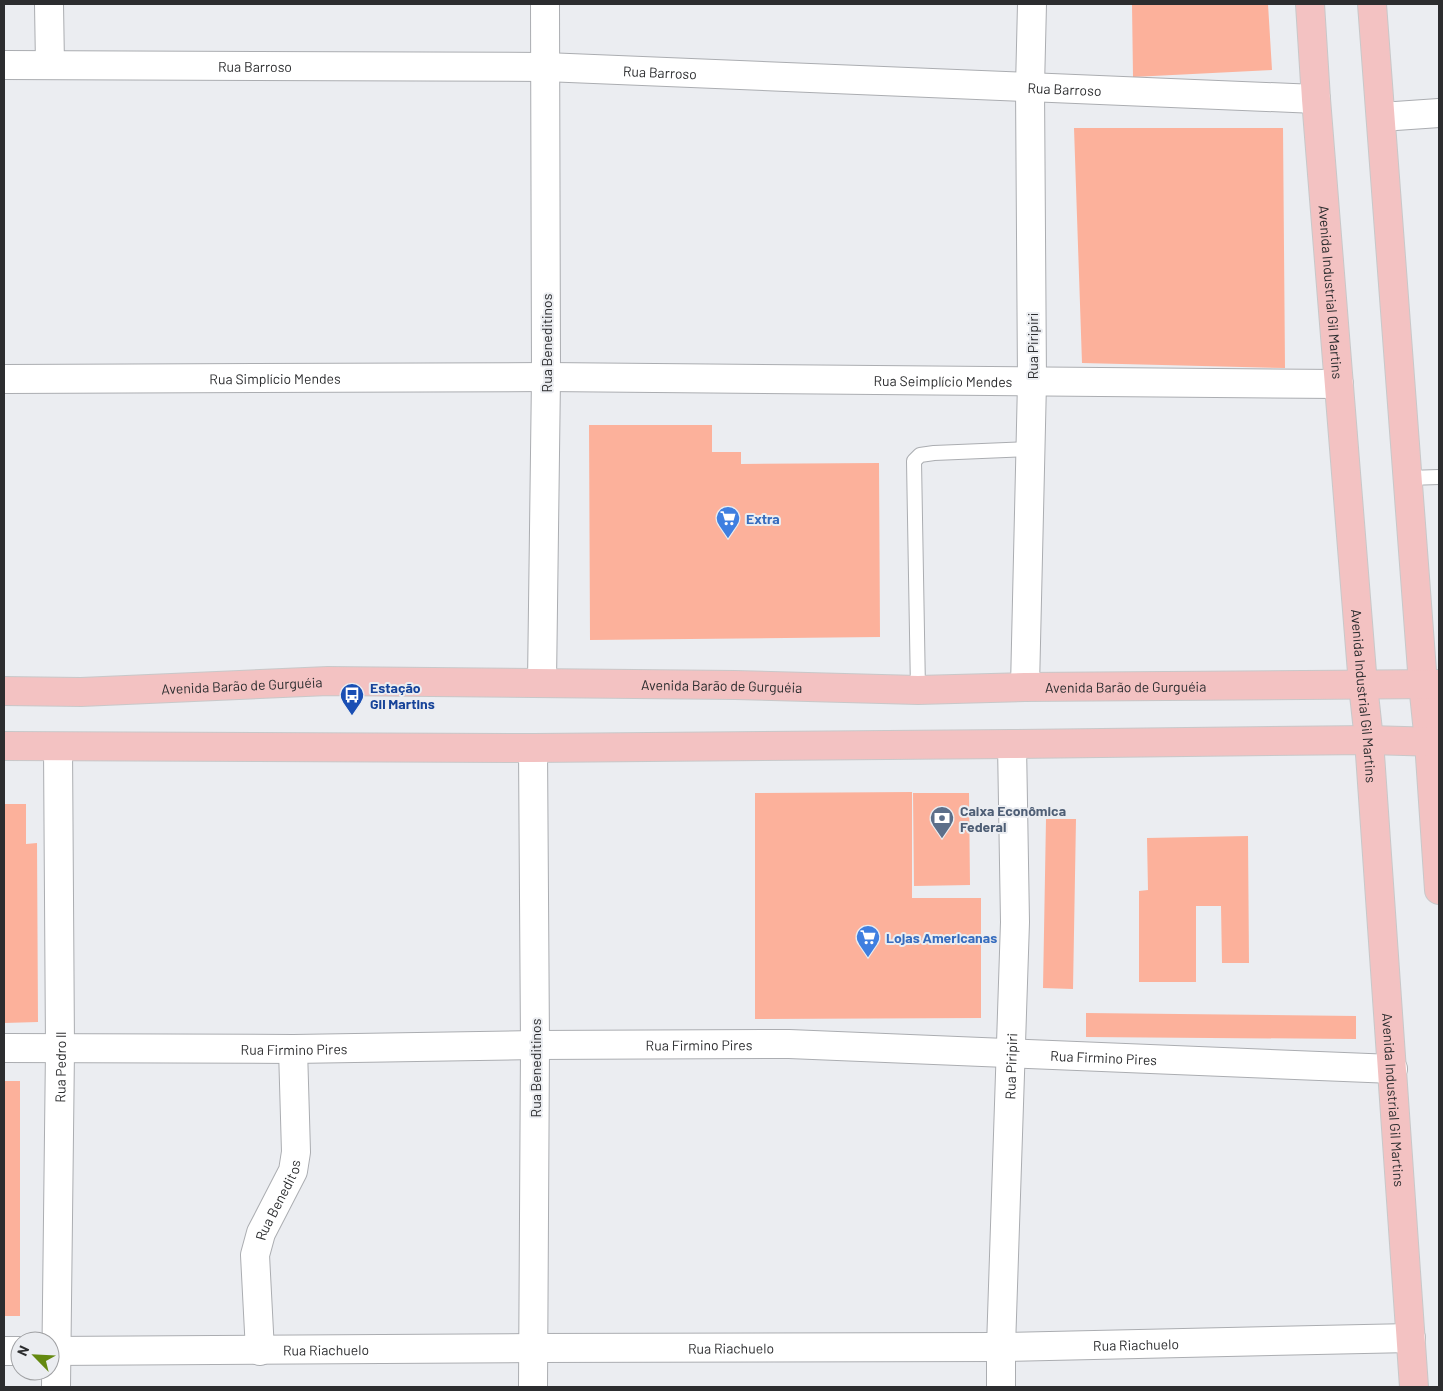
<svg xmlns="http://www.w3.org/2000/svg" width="1443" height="1391" viewBox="0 0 1443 1391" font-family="Barlow,sans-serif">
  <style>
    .building { fill: #fcb19b }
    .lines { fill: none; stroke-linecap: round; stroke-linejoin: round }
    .service-casing { stroke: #abadb1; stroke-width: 16 }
    .minor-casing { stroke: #abadb1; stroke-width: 30 }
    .primary-casing { stroke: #c8c8c9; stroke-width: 30 }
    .service { stroke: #fff; stroke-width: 14 }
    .minor { stroke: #fff; stroke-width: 28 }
    .primary { stroke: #f3c2c2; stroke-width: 28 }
    .labels { text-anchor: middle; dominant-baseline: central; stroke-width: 4; stroke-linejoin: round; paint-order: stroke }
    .street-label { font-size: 14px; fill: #2c2d2f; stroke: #ebedf1 }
    .shop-label { font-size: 14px; font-weight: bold; fill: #366cbe; stroke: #ebedf1; text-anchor: start }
    .transit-label { font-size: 14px; font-weight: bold; fill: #164399; stroke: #ebedf1; text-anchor: start }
    .service-label { font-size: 14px; font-weight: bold; fill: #4e5e75; stroke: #ebedf1; text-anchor: start }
  </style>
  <rect width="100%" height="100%" fill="#ebedf1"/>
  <path class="building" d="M1132,4H1268L1272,70L1133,77Z
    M1074,128H1283L1285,368L1082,363Z
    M589,425H712V452H741V464L879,463L880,637L590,640Z
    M912,792V898H981V1018L755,1019V793Z
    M913,793H969L970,885L914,886Z
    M4,804H26V844L37,843L38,1022L4,1023Z
    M1046,819H1076L1073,989L1043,988Z
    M1248,836L1249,963H1222L1221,906H1196V982H1139V891L1148,890L1147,838Z
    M1086,1013L1356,1016V1039L1086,1037Z
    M4,1081H20V1316H4Z"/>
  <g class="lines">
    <g class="service-casing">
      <path id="service" d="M1408,478L1439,477
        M918,690L914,461L920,455L934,453L1030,449"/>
    </g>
    <g class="minor-casing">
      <g id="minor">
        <path d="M49,4L50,65"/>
        <path id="s1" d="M4,65L545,67L1316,99"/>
        <path d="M1381,117L1439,113"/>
        <path id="s2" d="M4,379L546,377L1339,384"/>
        <path d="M542,683L546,377L545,4"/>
        <path d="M1025,687L1032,382L1030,87L1032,4"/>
        <path d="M533,748L535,1045L533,1387"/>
        <path id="s3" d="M4,1048L293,1049L535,1045L789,1044L1393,1069"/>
        <path d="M4,1351H20"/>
        <path id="s4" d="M50,1351L534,1348L1001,1347L1411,1338"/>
        <path id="s5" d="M260,1351L255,1255L261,1233L293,1171L296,1152L293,1049"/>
        <path id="s6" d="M56,1387L60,1049L58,747"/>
        <path id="s7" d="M1001,1387V1347L1015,922L1012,744"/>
      </g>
    </g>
    <g class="primary-casing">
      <g id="primary">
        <path id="s8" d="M1310,4L1316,99L1363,685L1369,740L1414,1387"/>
        <path d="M1372,4L1423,684L1429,742L1439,890"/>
        <path id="s9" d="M4,691L81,692L328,681L735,685L918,690L1025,687L1439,684"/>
        <path d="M4,746L533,748L1012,744L1369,740L1439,742"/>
      </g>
    </g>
    <use href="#service" class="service"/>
    <use href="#minor" class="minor"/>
    <use href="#primary" class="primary"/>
  </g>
  <defs>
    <g id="supermarket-pin" transform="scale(1.25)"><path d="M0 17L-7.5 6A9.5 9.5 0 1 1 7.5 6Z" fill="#3f7fe0" stroke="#ebedf1"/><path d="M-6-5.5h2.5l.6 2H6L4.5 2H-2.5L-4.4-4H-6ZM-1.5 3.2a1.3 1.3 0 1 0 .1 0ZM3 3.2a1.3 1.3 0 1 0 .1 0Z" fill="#fff"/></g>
    <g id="bus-pin" transform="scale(1.25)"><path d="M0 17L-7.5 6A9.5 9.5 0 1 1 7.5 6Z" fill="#1a4fb4" stroke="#ebedf1"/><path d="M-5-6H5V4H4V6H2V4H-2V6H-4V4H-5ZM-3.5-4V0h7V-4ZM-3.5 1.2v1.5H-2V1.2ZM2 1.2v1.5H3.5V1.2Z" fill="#fff"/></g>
    <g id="bank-pin" transform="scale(1.25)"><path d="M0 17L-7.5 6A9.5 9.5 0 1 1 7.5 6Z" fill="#5c6f8a" stroke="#ebedf1"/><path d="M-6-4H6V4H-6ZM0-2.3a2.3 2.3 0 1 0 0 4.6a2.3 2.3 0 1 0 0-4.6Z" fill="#fff"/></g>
  </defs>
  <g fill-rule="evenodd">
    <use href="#supermarket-pin" x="728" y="518"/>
    <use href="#bus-pin" x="352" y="695"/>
    <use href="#bank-pin" x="942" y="818"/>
    <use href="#supermarket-pin" x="868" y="937"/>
  </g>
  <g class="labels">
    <g class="street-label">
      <text stroke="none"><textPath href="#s1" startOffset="251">Rua Barroso</textPath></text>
      <text stroke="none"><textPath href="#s1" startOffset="656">Rua Barroso</textPath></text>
      <text stroke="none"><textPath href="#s1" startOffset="1061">Rua Barroso</textPath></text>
      <text stroke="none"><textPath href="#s8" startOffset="289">Avenida Industrial Gil Martins</textPath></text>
      <text transform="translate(546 343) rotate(-90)">Rua Beneditinos</text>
      <text transform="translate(1032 346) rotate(-90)">Rua Piripiri</text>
      <text stroke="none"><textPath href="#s2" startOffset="271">Rua Simplício Mendes</textPath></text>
      <text stroke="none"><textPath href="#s2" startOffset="939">Rua Seimplício Mendes</textPath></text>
      <text stroke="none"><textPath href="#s9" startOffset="238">Avenida Barão de Gurguéia</textPath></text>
      <text stroke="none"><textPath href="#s9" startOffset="718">Avenida Barão de Gurguéia</textPath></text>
      <text stroke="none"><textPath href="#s9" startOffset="1122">Avenida Barão de Gurguéia</textPath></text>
      <text stroke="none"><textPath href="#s8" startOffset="694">Avenida Industrial Gil Martins</textPath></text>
      <text stroke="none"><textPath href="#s3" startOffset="695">Rua Firmino Pires</textPath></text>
      <text stroke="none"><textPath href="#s3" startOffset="290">Rua Firmino Pires</textPath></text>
      <text stroke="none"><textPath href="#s3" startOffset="1100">Rua Firmino Pires</textPath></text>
      <text stroke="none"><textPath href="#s7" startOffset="321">Rua Piripiri</textPath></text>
      <text stroke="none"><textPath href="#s6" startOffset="320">Rua Pedro ll</textPath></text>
      <text transform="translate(535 1068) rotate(-90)">Rua Beneditinos</text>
      <text stroke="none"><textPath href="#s8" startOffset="1099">Avenida Industrial Gil Martins</textPath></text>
      <text stroke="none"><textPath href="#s5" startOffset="156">Rua Beneditos</textPath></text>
      <text stroke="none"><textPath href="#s4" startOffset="1086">Rua Riachuelo</textPath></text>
      <text stroke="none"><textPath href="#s4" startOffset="681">Rua Riachuelo</textPath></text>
      <text stroke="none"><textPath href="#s4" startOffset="276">Rua Riachuelo</textPath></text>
    </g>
    <g class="shop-label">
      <text x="746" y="518">Extra</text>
      <text x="886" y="937">Lojas Americanas</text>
    </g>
    <g class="transit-label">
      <text x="370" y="687">Estação<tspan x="370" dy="16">Gil Martins</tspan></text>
    </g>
    <g class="service-label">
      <text x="960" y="810">Caixa Econômica<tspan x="960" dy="16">Federal</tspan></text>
    </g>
  </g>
  <rect width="1443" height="1391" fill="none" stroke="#2c2d2f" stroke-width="10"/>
  <g transform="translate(35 1356) rotate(294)"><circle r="24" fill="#ebedf1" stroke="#9fa0a3"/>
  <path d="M0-4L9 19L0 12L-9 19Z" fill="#648910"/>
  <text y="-8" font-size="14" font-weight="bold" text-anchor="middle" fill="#2c2d2f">N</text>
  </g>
</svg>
